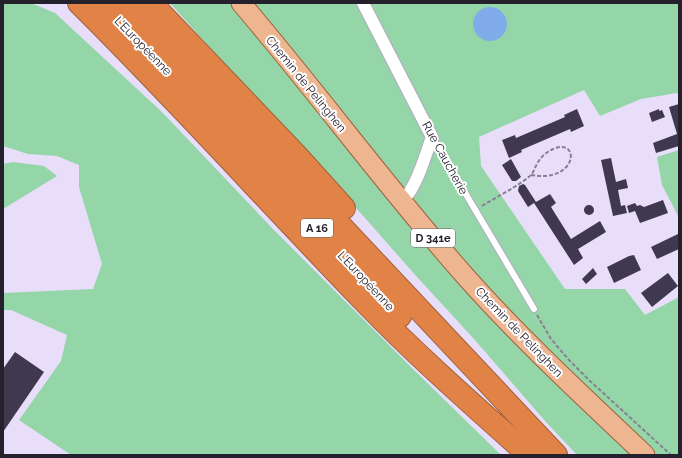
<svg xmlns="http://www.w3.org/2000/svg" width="682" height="458" viewBox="0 0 682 458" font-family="Raleway,sans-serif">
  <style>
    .green { fill: #94d6a7 }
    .water { fill: #80ade9 }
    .building { fill: #40384e }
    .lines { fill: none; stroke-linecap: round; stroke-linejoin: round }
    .service-casing { stroke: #b3aac5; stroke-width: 8 }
    .minor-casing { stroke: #b3aac5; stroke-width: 14 }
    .primary-casing { stroke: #9f613d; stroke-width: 21 }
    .motorway-casing { stroke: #9f613d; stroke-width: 24 }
    .path { stroke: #878093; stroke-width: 2; stroke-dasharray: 4 2; stroke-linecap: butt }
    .service { stroke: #fff; stroke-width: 6 }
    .minor { stroke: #fff; stroke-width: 12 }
    .primary { stroke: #edb590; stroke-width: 19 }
    .motorway { stroke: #e18346; stroke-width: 22 }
    .labels { text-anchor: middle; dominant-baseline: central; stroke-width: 4; stroke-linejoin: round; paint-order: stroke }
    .shield { fill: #fff; stroke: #66646b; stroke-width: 1 }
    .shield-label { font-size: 11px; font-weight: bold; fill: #25212c }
    .street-label { font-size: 12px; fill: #25212c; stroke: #fff }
  </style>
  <rect width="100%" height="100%" fill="#e8defa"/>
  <path class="green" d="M3,3H31L55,13L162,112L273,229L413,369L501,455H71L19,420L61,361L67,335L11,310H3V293L93,289L102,264L79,187V165L57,156L28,154L3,146Z
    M170,3H679V95L677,93L641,99L600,116L584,90L479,137L481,166L565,289H625L645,315L679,297V455H577L546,422L474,339L417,277L320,167L227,67Z
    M679,150V218L662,185L657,157Z
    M13,162L44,166L57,176L3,209V164Z"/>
  <path class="water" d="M473 24a17 17 0 1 1 34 0a17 17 0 1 1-34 0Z"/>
  <path class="building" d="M679,104V146L656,153L653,143L677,134L669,107Z
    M577,109L584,126L571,132L570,129L521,150L522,152L509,158L502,140L515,135L516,138L565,117L564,115Z
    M659,109V111L662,110L665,117L652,122L649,113Z
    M611,158L616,182L626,179L628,188L618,190L621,206L625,205L627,213L613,216L601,160Z
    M511,159L521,177L516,181H512L502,165Z
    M523,184L525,185L536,202L550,194L556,203L551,207L571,239L600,221L606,232L578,249L583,258L574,265L534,203L528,207L518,191L519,186Z
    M663,200L668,213L640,223L635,211L629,213L627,206L635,203L637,206L640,205L644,207Z
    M584 210a5 5 0 1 1 10 0a5 5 0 1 1-10 0Z
    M678,234L679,249L657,259L651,247Z
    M634,255L641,270L614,283L607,267L629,256Z
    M593,268L597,274L586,284L582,279Z
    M668,273L678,286L652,307L641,293Z
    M15,352L44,372L3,432V369Z"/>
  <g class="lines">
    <g class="service-casing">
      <path id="service" d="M432,137L534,309"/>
    </g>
    <g class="minor-casing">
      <path id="minor" d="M363,3L432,137C424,159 418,184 402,202"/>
    </g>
    <g class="primary-casing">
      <path id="primary" d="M241,3C318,93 387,188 466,277C522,340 584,397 645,455"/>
    </g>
    <g class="motorway-casing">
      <path id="motorway" d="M79,3C177,100 269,203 365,302C417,356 473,405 529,455
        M101,3L180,84L400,316
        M128,3L226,104L556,455
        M151,3L298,157L344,208"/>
    </g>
    <path class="path" d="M482,206C498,196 515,188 530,176C533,174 534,169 536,166C540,157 547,151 556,148C580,140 577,183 531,175
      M537,315L551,339L569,360L589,380L671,455"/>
    <use href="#service" class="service"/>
    <use href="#minor" class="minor"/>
    <use href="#primary" class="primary"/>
    <use href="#motorway" class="motorway"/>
  </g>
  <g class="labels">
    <g class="shield">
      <rect x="301" y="219" width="32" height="18" rx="3"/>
      <rect x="411" y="229" width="44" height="18" rx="3"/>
    </g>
    <g class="shield-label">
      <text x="317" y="228">A 16</text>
      <text x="433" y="238">D 341e</text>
    </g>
    <g class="street-label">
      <text transform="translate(143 46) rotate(46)">L'Européenne</text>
      <text transform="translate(306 84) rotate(51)">Chemin de Pelinghen</text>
      <text transform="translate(445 158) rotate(61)">Rue Caucherie</text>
      <text transform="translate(366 281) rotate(47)">L'Européenne</text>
      <text transform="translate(519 332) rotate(46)">Chemin de Pelinghen</text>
    </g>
  </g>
  <rect width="682" height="458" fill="none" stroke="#25212c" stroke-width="8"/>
</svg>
